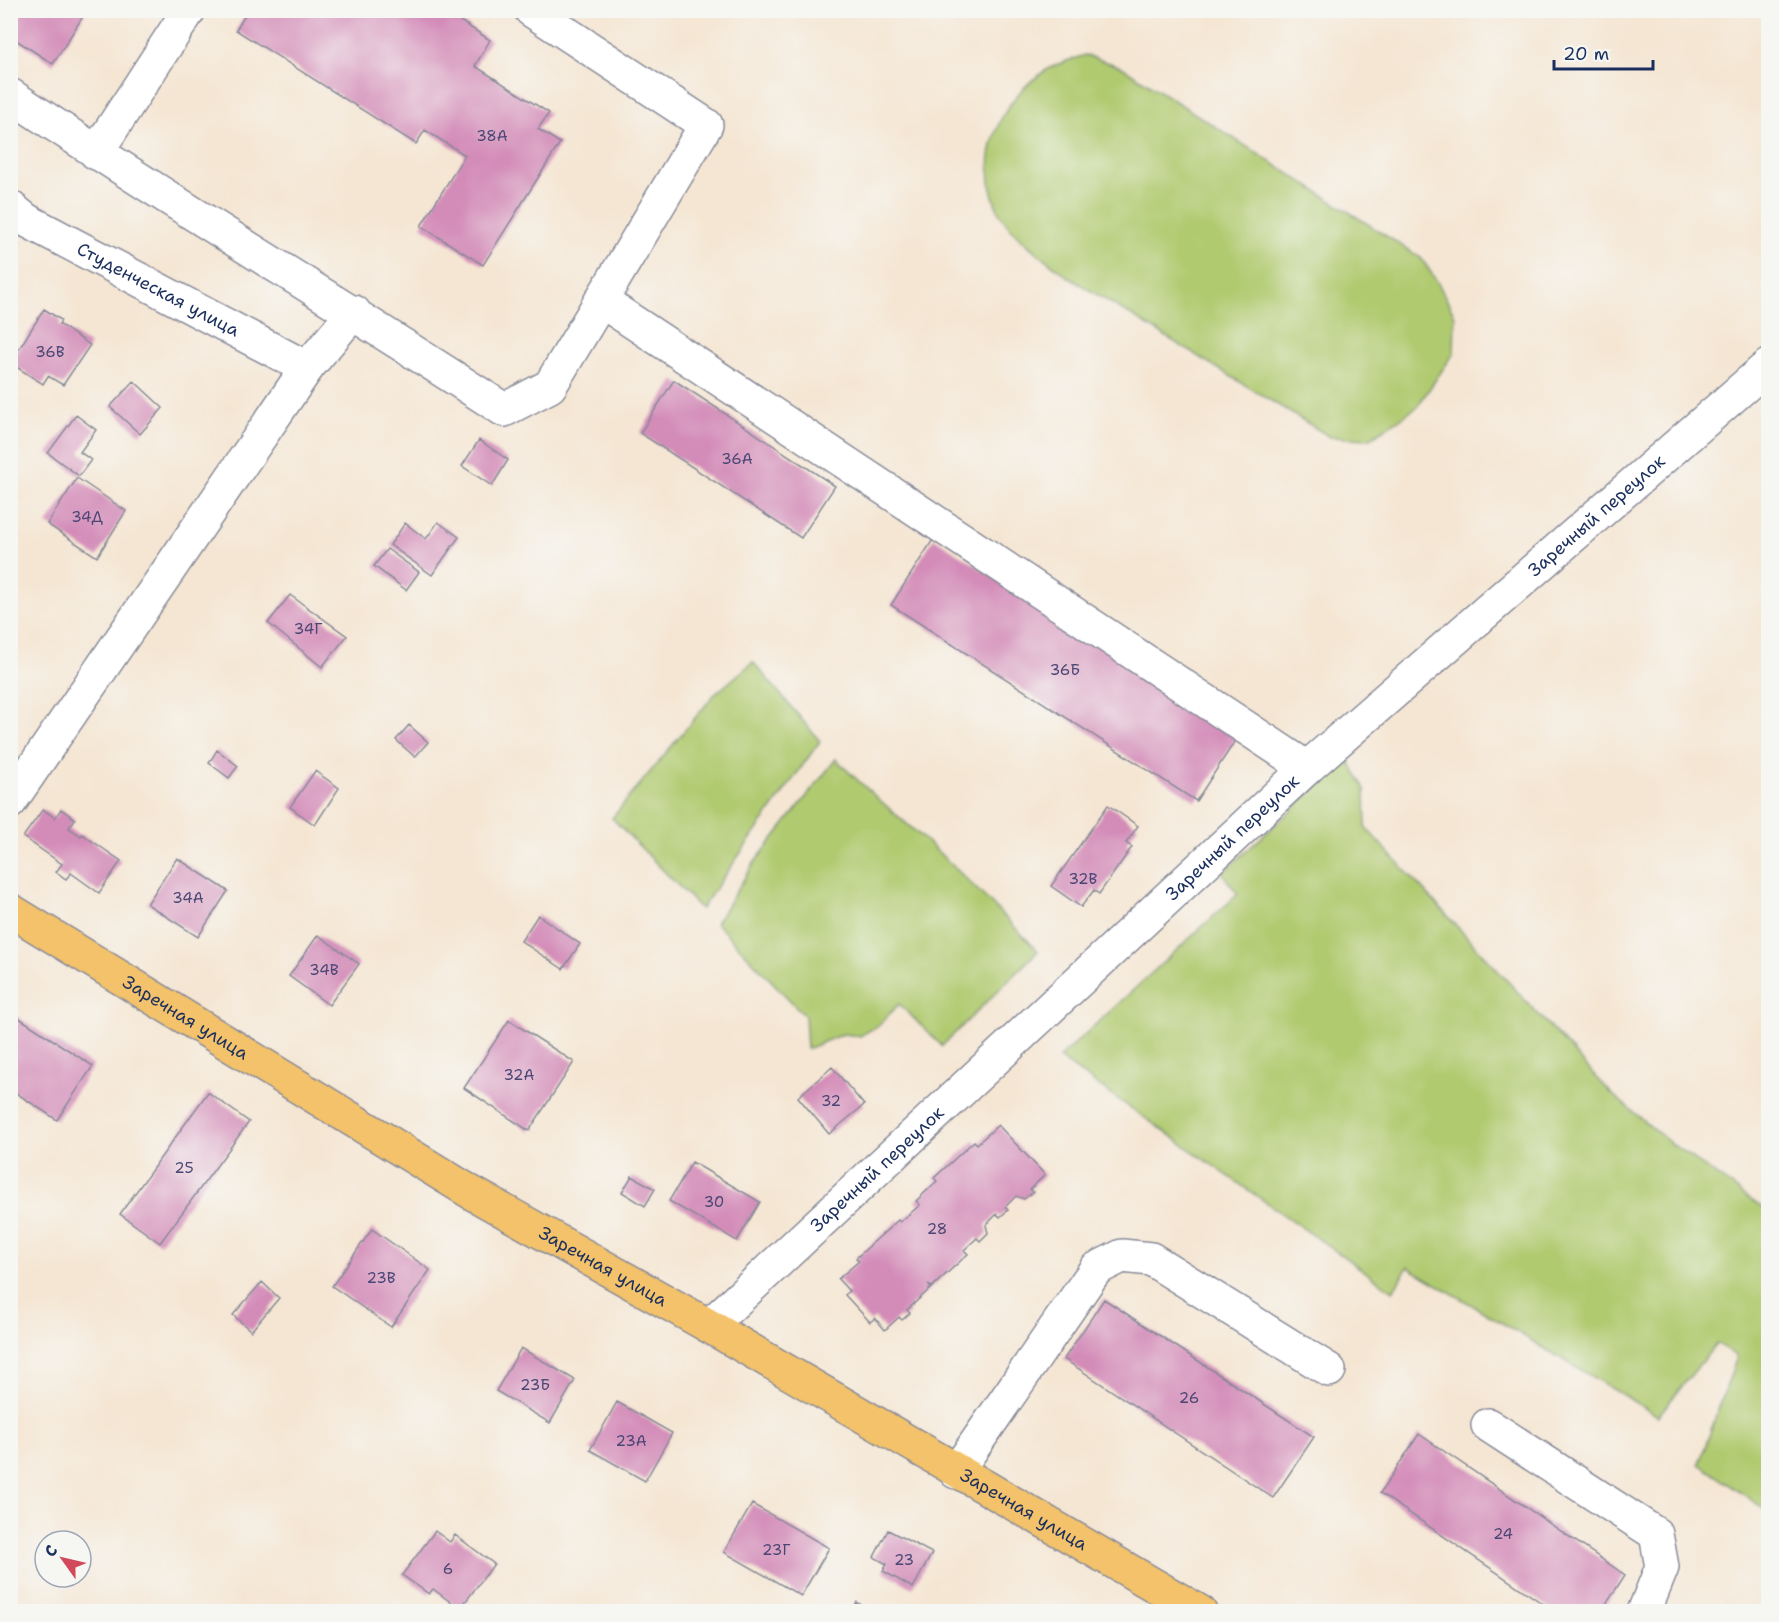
<svg xmlns="http://www.w3.org/2000/svg" width="1779" height="1622" viewBox="0 0 1779 1622" font-family="'Shantell Sans',sans-serif">
  <style>
    .green { fill: #b0ca70; stroke: #667c67; stroke-width: 1.5 }
    .building { fill: #d38bb8 }
    .lines { fill: none; stroke-linecap: round; stroke-linejoin: round }
    .minor-casing { stroke: #888a98; stroke-width: 36 }
    .major-casing { stroke: #888a98; stroke-width: 36 }
    .minor { stroke: #fff; stroke-width: 33 }
    .major { stroke: #f3c26a; stroke-width: 33 }
    .labels { text-anchor: middle; dominant-baseline: central; stroke-width: 4.5; stroke-linejoin: round; paint-order: stroke }
    .number-label { font-size: 15px; fill: #494674 }
    .street-label { font-size: 18px; fill: #1b2f5e; stroke: #f6f6f2 }
  </style>
  <rect width="100%" height="100%" fill="#f6f6f2"/>
  <filter id="ink" filterUnits="userSpaceOnUse"><feTurbulence type="fractalNoise" baseFrequency=".0167" numOctaves="2"/><feDisplacementMap in="SourceGraphic" scale="12" xChannelSelector="R" yChannelSelector="G"/><feConvolveMatrix kernelMatrix="1 2 1 2 8 2 1 2 1" color-interpolation-filters="sRGB"/></filter>
  <filter id="wash" filterUnits="userSpaceOnUse"><feTurbulence type="fractalNoise" baseFrequency=".008" numOctaves="4" result="noise"/><feDisplacementMap in="SourceGraphic" scale="24" xChannelSelector="R" yChannelSelector="G"/><feGaussianBlur stdDeviation="1.35" result="paint"/><feColorMatrix in="noise" values="0 0 0 0 0 0 0 0 0 0 0 0 0 0 0 0 0 1.4 0 .05"/><feComposite in="paint" operator="in"/></filter>
  <g filter="url(#wash)">
    <rect width="100%" height="100%" fill="#f5e6d3"/>
    <path class="green" d="M1085,55L1122,67L1421,258L1438,283L1455,316L1454,353L1417,407L1397,421L1369,439L1330,437L1068,277C1049,262 1011,235 1000,214C973,161 999,97 1050,68C1061,62 1074,59 1085,55Z
      M753,662L820,741L701,909L612,818L714,695Z
      M836,759C864,788 895,813 925,840C964,875 1001,913 1038,951L942,1046L899,1004L879,1025L860,1036L843,1034L807,1049L805,1016L716,923L755,862Z
      M1348,759L1365,789L1366,828L1612,1094L1669,1142L1768,1212V1511L1699,1464L1737,1357L1717,1343L1658,1416L1408,1267L1393,1291L1059,1058L1238,894L1222,873Z"/>
    <g id="blocks">
      <path class="building" d="M15,10H87L53,64L10,36V23L17,12Z
        M248,10H443L490,40L475,66L549,113L538,129L560,143L483,265L421,226L465,155L425,130L416,144L236,30Z
        M44,309L61,320L59,324L90,345L63,385L48,376L43,384L10,363Z
        M674,380L835,486L801,538L640,433Z
        M134,381L163,408L140,434L110,407Z
        M76,415L96,430L80,452L91,460L79,476L48,453Z
        M479,440L508,460L492,486L462,466Z
        M77,478L126,511L97,557L47,524Z
        M438,522L459,537L432,575L390,545L405,523L426,539Z
        M934,538L1239,735L1196,801L891,605Z
        M387,549L419,572L406,590L374,566Z
        M290,595L347,636L322,667L268,623Z
        M409,725L428,742L415,757L396,740Z
        M217,750L238,766L229,778L209,763Z
        M315,771L339,788L315,825L290,807Z
        M1108,805L1138,826L1126,843L1132,847L1099,894L1094,890L1081,907L1051,886Z
        M43,809L55,818L61,809L75,819L69,828L81,836L82,834L121,861L99,893L71,873L66,879L56,872L62,864L23,837Z
        M177,858L228,891L198,937L147,904Z
        M538,915L580,944L563,969L521,941Z
        M318,935L359,964L329,1005L289,976Z
        M10,1012L93,1066L57,1120L10,1089Z
        M509,1020L574,1062L529,1131L464,1088Z
        M832,1067L864,1105L829,1134L798,1097Z
        M208,1092L249,1122L160,1243L120,1214Z
        M998,1125L1045,1175L1030,1189L1033,1192L1024,1199L1016,1196L1005,1207L1008,1210L1000,1217L997,1214L986,1225L988,1233L980,1241L977,1238L964,1250L968,1254L932,1287L928,1285L931,1288L907,1310L910,1313L902,1320L899,1317L885,1330L875,1318L870,1322L845,1295L849,1291L838,1279L859,1261L856,1258L898,1220L900,1222L920,1205L916,1201L937,1181L934,1178L974,1141L977,1144Z
        M692,1162L760,1202L737,1241L669,1201Z
        M632,1176L655,1189L645,1206L622,1192Z
        M372,1229L430,1270L391,1327L332,1286Z
        M262,1282L279,1298L251,1331L233,1315Z
        M1104,1299L1314,1437L1273,1498L1064,1359Z
        M521,1348L575,1380L550,1423L496,1391Z
        M617,1402L672,1433L645,1481L590,1450Z
        M1419,1434L1625,1575L1601,1612H1555L1380,1493Z
        M752,1504L829,1548L801,1596L724,1552Z
        M888,1530L932,1553L913,1588L883,1571L887,1564L874,1557Z
        M435,1531L450,1542L455,1535L494,1564L460,1609L433,1589L429,1594L402,1575Z
        M857,1602L872,1612H851Z"/>
    </g>
  </g>
  <g filter="url(#ink)">
    <use href="#blocks" fill-opacity="0" stroke="#888a98" stroke-width="1.5"/>
    <g class="lines">
      <g class="minor-casing">
        <g id="minor">
          <path d="M10,95C172,204 340,303 504,410L550,386L706,125L531,10"/>
          <path d="M96,153L189,10"/>
          <path id="s1" d="M10,207L26,220L307,368"/>
          <path d="M603,302L1307,768"/>
          <path d="M10,802L307,368L354,312"/>
          <path id="s2" d="M709,1326L1307,768L1768,366"/>
          <path d="M1488,1425L1656,1534L1662,1567L1644,1612"/>
          <path d="M956,1472L1096,1269L1122,1256L1151,1259L1329,1370"/>
        </g>
      </g>
      <g class="major-casing">
        <g id="major">
          <path id="s3" d="M10,910L472,1193L709,1326L1200,1612"/>
        </g>
      </g>
      <use href="#minor" class="minor"/>
      <use href="#major" class="major"/>
    </g>
  </g>
  <g class="labels">
    <g class="number-label">
      <text x="492" y="136">38А</text>
      <text x="50" y="352">36В</text>
      <text x="737" y="459">36А</text>
      <text x="87" y="517">34Д</text>
      <text x="308" y="629">34Г</text>
      <text x="1065" y="670">36Б</text>
      <text x="1083" y="879">32В</text>
      <text x="188" y="898">34А</text>
      <text x="324" y="970">34В</text>
      <text x="519" y="1075">32А</text>
      <text x="831" y="1101">32</text>
      <text x="184" y="1168">25</text>
      <text x="714" y="1202">30</text>
      <text x="937" y="1229">28</text>
      <text x="381" y="1278">23В</text>
      <text x="535" y="1385">23Б</text>
      <text x="1189" y="1398">26</text>
      <text x="631" y="1441">23А</text>
      <text x="1503" y="1534">24</text>
      <text x="776" y="1550">23Г</text>
      <text x="904" y="1560">23</text>
      <text x="448" y="1569">6</text>
    </g>
    <g class="street-label">
      <text stroke="none"><textPath href="#s1" startOffset="170">Студенческая улица</textPath></text>
      <text stroke="none"><textPath href="#s2" startOffset="1202">Заречный переулок</textPath></text>
      <text stroke="none"><textPath href="#s2" startOffset="716">Заречный переулок</textPath></text>
      <text stroke="none"><textPath href="#s3" startOffset="206">Заречная улица</textPath></text>
      <text stroke="none"><textPath href="#s2" startOffset="230">Заречный переулок</textPath></text>
      <text stroke="none"><textPath href="#s3" startOffset="692">Заречная улица</textPath></text>
      <text stroke="none"><textPath href="#s3" startOffset="1178">Заречная улица</textPath></text>
    </g>
  </g>
  <rect width="1779" height="1622" fill="none" stroke="#f6f6f2" stroke-width="36"/>
  <g transform="translate(63 1559) rotate(304)"><circle r="28" fill="#f6f6f2" stroke="#9ea6b7" stroke-width="1.5"/>
  <path d="M0-4.5L10 22L0 15L-10 22Z" fill="#d1495b"/>
  <text y="-9" font-size="16" font-weight="bold" text-anchor="middle" fill="#1b2f5e">С</text>
  </g>
  <path d="M1554 60v9h99v-9" fill="none" stroke="#1b2f5e" stroke-width="3"/>
  <text x="1563" y="60" font-size="18" fill="#1b2f5e" stroke="#f6f6f2" stroke-width="4.5" paint-order="stroke">20 m</text>
</svg>
